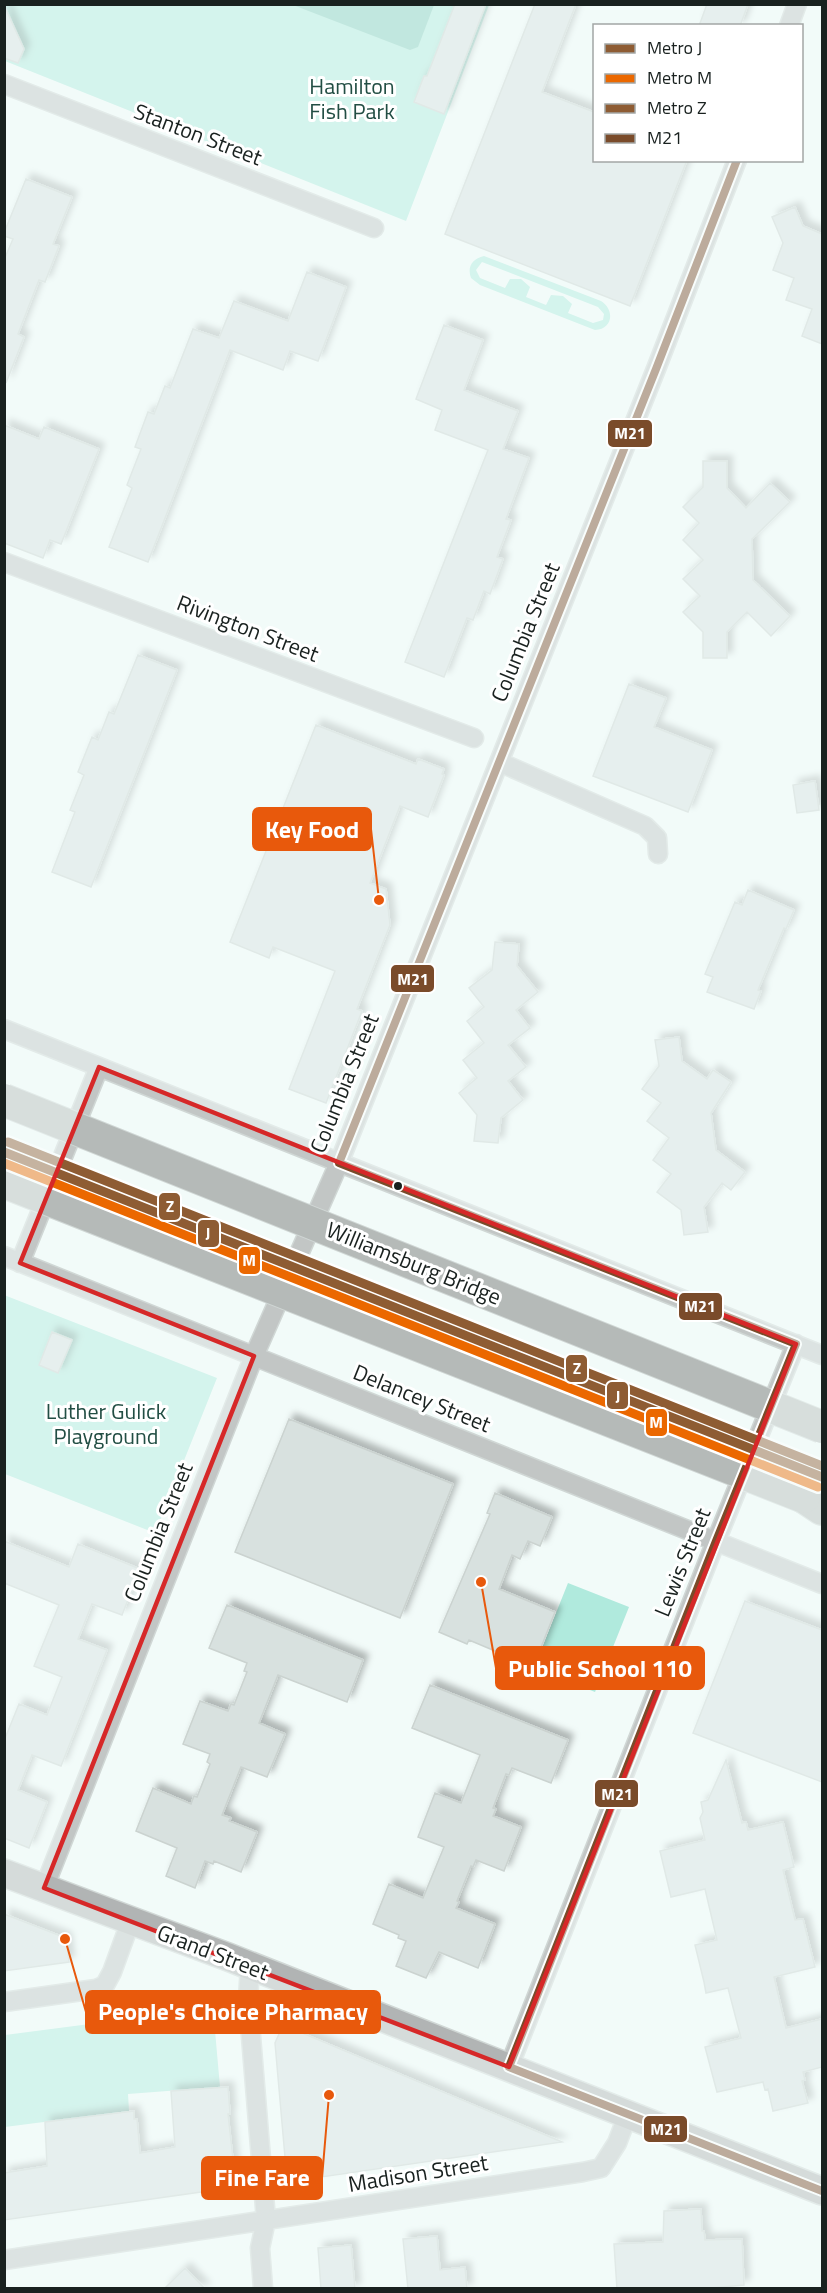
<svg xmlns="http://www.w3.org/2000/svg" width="827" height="2293" viewBox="0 0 827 2293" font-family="'Titillium Web',sans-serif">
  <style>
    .green { fill: #b0eadd; fill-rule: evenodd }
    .water { fill: #86cebe }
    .building { fill: #d8e1df; stroke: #cbd3d0; stroke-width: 1.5; filter: url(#shadow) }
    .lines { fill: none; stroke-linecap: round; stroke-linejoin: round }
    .street-casing { stroke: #d0d7d5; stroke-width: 21 }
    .primary-casing { stroke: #d0d7d5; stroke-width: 30 }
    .highway-casing { stroke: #d0d7d5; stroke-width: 34 }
    .street { stroke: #c2c6c5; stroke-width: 18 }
    .primary { stroke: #b1b4b4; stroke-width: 27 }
    .highway { stroke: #b5bab8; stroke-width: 32 }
    .highway-bridge-casing { stroke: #d0d7d5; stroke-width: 34; stroke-linecap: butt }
    .highway-bridge { stroke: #b5bab8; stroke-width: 32 }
    .bus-1-casing { stroke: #fff; stroke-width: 12 }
    .bus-1 { stroke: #7a4b2a; stroke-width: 8 }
    .metro-1-casing { stroke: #fff; stroke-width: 14 }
    .metro-2-casing { stroke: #fff; stroke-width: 14 }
    .metro-3-casing { stroke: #fff; stroke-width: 14 }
    .metro-1 { stroke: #8e5c33; stroke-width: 9 }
    .metro-2 { stroke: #eb6800; stroke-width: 9 }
    .metro-3 { stroke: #8e5c33; stroke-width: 9 }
    .marked { fill: none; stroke: #d62828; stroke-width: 4.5; stroke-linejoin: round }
    .bus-dot { fill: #19211f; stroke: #fff; stroke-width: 2 }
    .labels { text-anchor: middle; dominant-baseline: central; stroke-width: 6; stroke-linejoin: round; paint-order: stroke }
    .park-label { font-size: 22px; fill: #224e44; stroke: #fff }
    .street-label { font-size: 22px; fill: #19211f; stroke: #fff }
    .leader { fill: none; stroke: #e8590c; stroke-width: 2 }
    .callout-dot { fill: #e8590c; stroke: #fff; stroke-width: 2 }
    .callout { fill: #e8590c; stroke: #e8590c; stroke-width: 2 }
    .callout-label { font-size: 24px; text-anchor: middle; font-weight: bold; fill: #fff }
    .line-badge { stroke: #fff; stroke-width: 2 }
    .badge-label { font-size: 16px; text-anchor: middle; font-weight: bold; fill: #fff }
  </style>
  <defs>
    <filter id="shadow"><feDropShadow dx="5.5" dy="-5.5" stdDeviation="3" flood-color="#0004"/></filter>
  </defs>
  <rect width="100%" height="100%" fill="#f2fbf9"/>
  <path class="green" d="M4,5H489L406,221L5,61Z
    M484,256L601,301C615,310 613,329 595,330L480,285L471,278C467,267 472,259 484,256ZM482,262L598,307L604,314L603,320L593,323L568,313L572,304L563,296L551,295L546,305L526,297L530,287L521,279H510L505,288L480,278L476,270Z
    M4,1295L217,1378L155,1533L5,1474Z
    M568,1583L629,1607L595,1692L534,1668Z
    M213,2008L220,2087L128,2094L129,2111L5,2127V2035Z"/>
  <path class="water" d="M293,5L434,4V5L418,47L410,50Z"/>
  <path class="building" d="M455,4H486L444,114L414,102L424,76H427Z
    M535,4H576L542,92L594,112V160H687L630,306L445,234Z
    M707,4H748L740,26H699Z
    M4,5L24,49L18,63L4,58Z
    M26,179L72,197L53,244L59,246L45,282L39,280L18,334L24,337L6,383L4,260L13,239L4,236V233Z
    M795,207L803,226L822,234V344L802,336L812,309L786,300L794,278L773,270L783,243L772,217Z
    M307,272L346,287L318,361L290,351L283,370L230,350L148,562L109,547L132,488L127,485L141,449L135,447L148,412L154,414L165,386L170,388L193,329L219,338L234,301L288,321Z
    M444,325L483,340L464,390L518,411L503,449L529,458L506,519L511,520L497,557L503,559L490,594L484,591L473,620L467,618L444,677L405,662L488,450L435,430L442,410L416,399Z
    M4,425L39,439L44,427L99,449L61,544L50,540L43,558L4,543Z
    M703,461H727V488L746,508L770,483L790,502L752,539L753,580L790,616L771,636L747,612L727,632V658H703V632L683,612L700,596L683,579L703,560L683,540L699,523L683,507L703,487Z
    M138,655L177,670L91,887L52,872L75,812L70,810L84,775L78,772L92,737L98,740L109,712L114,714Z
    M629,684L666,698L654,727L712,750L688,812L593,776Z
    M316,725L416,764L418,759L444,769L442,774L444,775L428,817L400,806L370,883L386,889L390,925L357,1009L362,1011L326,1103L289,1089L335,971L273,947L269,958L230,942Z
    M815,781L819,810L797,813L793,785Z
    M748,890L794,910L786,929L784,928L758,990L761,991L754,1009L707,992L713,977L705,974L735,902L742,905Z
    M495,942L519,944L517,966L538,992L516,1010L530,1028L508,1045L526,1067L508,1081L523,1100L501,1118L498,1143L474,1141L477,1115L459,1093L477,1078L463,1060L484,1043L467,1021L484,1007L469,988L492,970Z
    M679,1037L682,1061L707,1079L713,1070L731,1082L711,1113L716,1150L745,1172L731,1190L722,1183L704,1207L708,1232L684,1235L681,1210L657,1192L671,1174L653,1160L669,1138L647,1121L661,1103L642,1089L659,1066L655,1040Z
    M52,1332L72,1340L58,1373L39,1365Z
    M289,1419L453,1484L400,1618L235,1552Z
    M495,1493L552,1517L540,1546L528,1541L520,1559L512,1555L499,1589L555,1612L532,1670L512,1662L514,1659L469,1640L467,1644L439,1632L490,1514L487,1513Z
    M4,1541L69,1567L78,1544L140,1569L122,1615L92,1604L78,1639L107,1650L61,1766L32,1755L18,1790L47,1802L29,1848L4,1838V1741L19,1704L47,1715L62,1677L34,1666L59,1605L4,1583Z
    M745,1601L822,1630V1782L693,1733Z
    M227,1605L363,1660L347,1702L278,1675L259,1723L285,1734L267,1777L241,1767L222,1815L231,1818L229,1821L257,1832L241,1872L214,1861L213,1864L205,1861L195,1888L166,1876L177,1848L136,1831L153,1788L191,1804L194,1796L197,1797L210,1764L207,1762L210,1754L183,1744L200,1701L228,1711L231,1704L234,1705L247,1672L244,1671L247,1663L209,1648Z
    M430,1685L568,1740L551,1783L512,1768L509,1775L506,1774L493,1808L496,1809L493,1816L521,1827L504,1871L476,1860L473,1867L471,1866L457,1901L459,1902L456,1908L495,1924L478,1968L439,1952L426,1978L396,1966L406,1941L398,1938L399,1935L373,1924L389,1884L423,1898L444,1847L418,1837L435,1793L461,1803L480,1755L412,1728Z
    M726,1760L742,1823L746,1822L748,1830L783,1822L794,1867L783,1870L795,1920L803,1919L815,1967L774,1977L786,2028L822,2019V2067L803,2072L805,2080L802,2081L808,2103L773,2111L768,2089L765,2090L763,2082L717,2092L705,2047L741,2038L728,1988L706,1993L704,1982L695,1945L717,1940L705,1889L671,1897L660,1851L705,1840L700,1818L703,1812L701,1802L708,1800Z
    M4,1914L66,1938L69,1962L4,1971Z
    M283,2025L562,2142L294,2181V2179L287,2180L275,2043Z
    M228,2087L230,2114H228L236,2187L4,2220V2173L47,2166L45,2122L134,2111V2119H137L140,2153L175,2147L171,2091Z
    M701,2209L702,2231H704L705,2240L742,2239L744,2285L699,2289H617L614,2244L663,2242L664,2211Z
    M437,2236L440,2270L465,2267L467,2289H408L403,2239Z
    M351,2245L355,2289H321L318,2248Z
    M185,2268L205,2289H164Z"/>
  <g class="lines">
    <g class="street-casing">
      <path id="street" d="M789,26L797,4
        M4,84L374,228
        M4,562L474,738
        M499,762L645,826L657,838L658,854
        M4,1029L822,1355
        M4,1256L822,1584
        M20,1263L99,1067
        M44,1888L254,1356L339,1163L656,369L737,160
        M250,1966L248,2000L266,2220L260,2248L263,2288
        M4,2002L96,1989L105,1985L112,1972L131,1920
        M509,2067L716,1541L796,1344
        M4,2260L583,2172L601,2168L617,2143L628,2114"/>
    </g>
    <g class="primary-casing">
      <path id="primary" d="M4,1873L228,1957L822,2191"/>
    </g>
    <g class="highway-casing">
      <path id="highway" d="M804,1497L822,1509"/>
    </g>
    <use href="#street" class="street"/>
    <use href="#primary" class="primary"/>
    <use href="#highway" class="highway"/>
    <g class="highway-bridge-casing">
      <path id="highway-bridge" d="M4,1100L822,1427
        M4,1182L804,1497"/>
    </g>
    <use href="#highway-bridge" class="highway-bridge"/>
    <g class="bus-1-casing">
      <path id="bus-1" d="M509,2067L716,1541L796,1344L339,1163L656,369L737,160
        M509,2067L822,2191"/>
    </g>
    <use href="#bus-1" class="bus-1"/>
    <g class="metro-1-casing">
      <path id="metro-1" d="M4,1152L822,1477"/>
    </g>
    <g class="metro-2-casing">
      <path id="metro-2" d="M4,1163L818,1487"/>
    </g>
    <g class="metro-3-casing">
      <path id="metro-3" d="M8,1142L822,1466"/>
    </g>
    <use href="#metro-1" class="metro-1"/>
    <use href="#metro-2" class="metro-2"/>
    <use href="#metro-3" class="metro-3"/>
  </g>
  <path d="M0 0H827V2293H0ZM99,1067L796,1344L509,2067L44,1888L254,1356L20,1263Z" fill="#f2fbf9" fill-opacity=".55" fill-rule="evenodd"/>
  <path class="marked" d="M99,1067L796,1344L509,2067L44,1888L254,1356L20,1263Z"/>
  <circle class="bus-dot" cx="398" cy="1186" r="5"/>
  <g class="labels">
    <g class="park-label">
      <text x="352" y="86">Hamilton<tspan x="352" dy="25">Fish Park</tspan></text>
      <text x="106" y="1411">Luther Gulick<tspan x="106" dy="25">Playground</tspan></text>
    </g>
    <g class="street-label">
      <text transform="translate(198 134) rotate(21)">Stanton Street</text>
      <text transform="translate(248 628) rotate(21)">Rivington Street</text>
      <text transform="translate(525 632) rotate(-68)">Columbia Street</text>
      <text transform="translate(344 1083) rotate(-68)">Columbia Street</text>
      <text transform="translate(414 1263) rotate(22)">Williamsburg Bridge</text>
      <text transform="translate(422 1398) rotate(22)">Delancey Street</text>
      <text transform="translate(158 1532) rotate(-68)">Columbia Street</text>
      <text transform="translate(682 1562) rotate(-68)">Lewis Street</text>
      <text transform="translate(213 1952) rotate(21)">Grand Street</text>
      <text transform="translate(418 2173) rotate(-9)">Madison Street</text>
    </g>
  </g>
  <path class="leader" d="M379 900L371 829M481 1582L496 1668M65 1939L86 2012M329 2095L322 2178"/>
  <g class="callout-dot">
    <circle cx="379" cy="900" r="6"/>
    <circle cx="481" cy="1582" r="6"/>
    <circle cx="65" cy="1939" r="6"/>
    <circle cx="329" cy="2095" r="6"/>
  </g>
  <g class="callout">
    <rect x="253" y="808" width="118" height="42" rx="6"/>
    <rect x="496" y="1647" width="208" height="42" rx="6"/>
    <rect x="86" y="1991" width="294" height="42" rx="6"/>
    <rect x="202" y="2157" width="120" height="42" rx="6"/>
  </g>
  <g class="callout-label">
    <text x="312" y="838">Key Food</text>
    <text x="600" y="1677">Public School 110</text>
    <text x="233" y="2020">People's Choice Pharmacy</text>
    <text x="262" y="2186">Fine Fare</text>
  </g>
  <g class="line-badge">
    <rect x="607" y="419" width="46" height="29" rx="6" fill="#7a4b2a"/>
    <rect x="390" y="964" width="45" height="29" rx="6" fill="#7a4b2a"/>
    <rect x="158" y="1192" width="23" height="29" rx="6" fill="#8e5c33"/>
    <rect x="197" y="1219" width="23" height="29" rx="6" fill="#8e5c33"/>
    <rect x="238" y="1246" width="23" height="29" rx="6" fill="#eb6800"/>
    <rect x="678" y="1292" width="45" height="29" rx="6" fill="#7a4b2a"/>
    <rect x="565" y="1354" width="23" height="29" rx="6" fill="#8e5c33"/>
    <rect x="606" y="1381" width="23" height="29" rx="6" fill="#8e5c33"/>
    <rect x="645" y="1408" width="23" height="29" rx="6" fill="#eb6800"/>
    <rect x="594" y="1779" width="45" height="29" rx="6" fill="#7a4b2a"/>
    <rect x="643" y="2115" width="45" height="28" rx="6" fill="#7a4b2a"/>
  </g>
  <g class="badge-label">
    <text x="630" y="439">M21</text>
    <text x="413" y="985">M21</text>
    <text x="170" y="1212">Z</text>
    <text x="208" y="1239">J</text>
    <text x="249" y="1266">M</text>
    <text x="700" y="1312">M21</text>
    <text x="577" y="1374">Z</text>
    <text x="618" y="1402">J</text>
    <text x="656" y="1428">M</text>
    <text x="617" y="1800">M21</text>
    <text x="666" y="2135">M21</text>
  </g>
  <rect width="827" height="2293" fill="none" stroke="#19211f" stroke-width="12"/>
  <rect x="593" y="24" width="210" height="138" fill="#ffffff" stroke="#a3a6a5" stroke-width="1.5"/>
  <rect x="605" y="44" width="30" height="9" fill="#8e5c33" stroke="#a3a6a5" stroke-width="1.5"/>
  <text x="647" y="54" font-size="18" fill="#19211f">Metro J</text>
  <rect x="605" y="74" width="30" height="9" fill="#eb6800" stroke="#a3a6a5" stroke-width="1.5"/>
  <text x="647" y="84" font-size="18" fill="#19211f">Metro M</text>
  <rect x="605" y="104" width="30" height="9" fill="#8e5c33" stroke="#a3a6a5" stroke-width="1.5"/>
  <text x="647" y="114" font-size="18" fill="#19211f">Metro Z</text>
  <rect x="605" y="134" width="30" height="9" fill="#7a4b2a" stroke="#a3a6a5" stroke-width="1.5"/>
  <text x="647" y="144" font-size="18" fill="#19211f">M21</text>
</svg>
